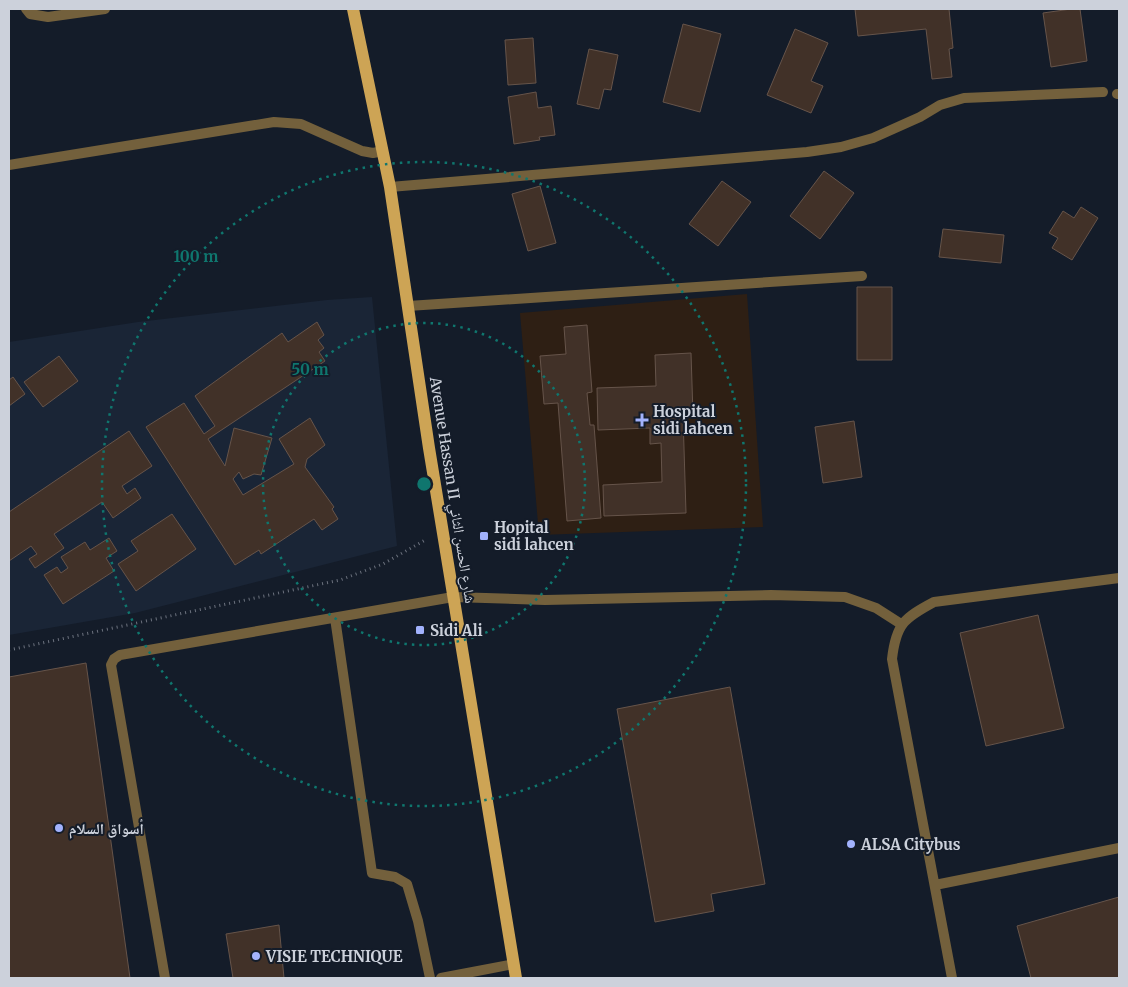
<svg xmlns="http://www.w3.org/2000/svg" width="1128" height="987" viewBox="0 0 1128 987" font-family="Merriweather,'Noto Naskh Arabic',serif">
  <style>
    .built { fill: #1a2536 }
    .medical { fill: #2e1f14 }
    .building { fill: #413128; stroke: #66544a }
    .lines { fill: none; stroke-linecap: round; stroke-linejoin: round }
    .path { stroke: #6c727e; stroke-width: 3; stroke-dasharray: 1 4; stroke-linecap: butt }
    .lane { stroke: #73603c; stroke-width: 10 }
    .street { stroke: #73603c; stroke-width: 10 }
    .primary { stroke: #cda455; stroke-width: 12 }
    .ring { fill: none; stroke: #0f766e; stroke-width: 2.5; stroke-dasharray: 2.5 5 }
    .poi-dot { fill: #a2b2fd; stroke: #141c29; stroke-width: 2 }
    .labels { text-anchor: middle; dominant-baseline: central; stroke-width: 4; stroke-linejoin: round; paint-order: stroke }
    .poi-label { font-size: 15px; font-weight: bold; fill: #ccd1db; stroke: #141c29; text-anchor: start }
    .street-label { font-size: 15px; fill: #ccd1db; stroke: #141c29 }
    .centre { fill: #0f766e; stroke: #141c29; stroke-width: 2.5 }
    .ring-label { font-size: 15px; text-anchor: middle; font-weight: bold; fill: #0f766e; stroke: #141c29; stroke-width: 4; stroke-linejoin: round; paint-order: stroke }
  </style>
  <rect width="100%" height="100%" fill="#141c29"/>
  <path class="built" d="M372,297L397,546L135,613L9,635V342L138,322L327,300Z"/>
  <path class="medical" d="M747,294L763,527L539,535L520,313Z"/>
  <path class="building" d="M855,9H949L953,48L949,49L952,77L932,79L926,29L858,36Z
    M1071,9H1080L1087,61L1051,67L1043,13Z
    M683,24L721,34L700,112L663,102Z
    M795,29L828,43L811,81L823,86L811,113L767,95Z
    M533,38L536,83L508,85L505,40Z
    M589,49L618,55L611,90L604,89L599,109L577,104Z
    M536,92L538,108L551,106L555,135L539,137L540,140L514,144L508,97Z
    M824,171L854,193L820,239L790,216Z
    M722,181L751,202L718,246L689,224Z
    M540,186L556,243L528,251L512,194Z
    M1081,207L1098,218L1072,260L1052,248L1058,238L1049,233L1063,211L1074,218Z
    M943,229L1004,235L1001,263L939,257Z
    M857,287H892V360H857Z
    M317,322L324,335L318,340L324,348L319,352L325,361L208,439L225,466L234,428L272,438L261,475L254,474L243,479L239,472L233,479L243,495L294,464L279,439L310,418L325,445L307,459L305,467L334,507L332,509L338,519L322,530L314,519L261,554L259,550L235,565L146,427L184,403L204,434L215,426L195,396L282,333L288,342Z
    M587,325L592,392L587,393L590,425H594L601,518L567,521L558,403L544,404L540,356L566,354L564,327Z
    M691,353L693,415L683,416L686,513L604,516L603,485L662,482L661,443L650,444V428L598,430L597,388L656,386L655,355Z
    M59,356L78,381L43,407L24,382Z
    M13,377L25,394L9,406V380Z
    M854,421L862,477L823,483L815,427Z
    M129,431L152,466L122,486L127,494L135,488L141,498L113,518L102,502L54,534L64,548L35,568L29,559L37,554L31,546L9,561V512Z
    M172,514L196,549L136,591L118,564L138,551L131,541Z
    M109,538L117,551L106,558L114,571L63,604L44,575L57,567L61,573L68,568L61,557L85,542L90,550Z
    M1038,615L1064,728L986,746L960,633Z
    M86,663L130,978H9V677Z
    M730,687L765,884L711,894L714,911L655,922L617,709Z
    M1119,897V978H1031L1017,926Z
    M279,925L284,978H233L226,934Z"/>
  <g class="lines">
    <path class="path" d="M9,650L340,580L383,564L427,539"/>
    <path class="lane" d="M26,9L30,14L48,17L105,9
      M9,165L274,122L301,124L362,151L373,153L383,151
      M335,618L372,873L395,877L407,884L418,921L430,978
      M935,885L1119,848
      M165,978L111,665L114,659L120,655L453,597L545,600L771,595L845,597L876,608L901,624
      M441,978L514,964
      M952,978L892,659C896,624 904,618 934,602L1119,578"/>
    <path class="street" d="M1117,94H1119
      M390,187L807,152L841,147L873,138L920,117L940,105L964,98L1103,92
      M408,306L862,276"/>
    <path class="primary" d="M353,9L390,187L429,448L516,978"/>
  </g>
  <g class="ring">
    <circle cx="424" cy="484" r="161"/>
    <circle cx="424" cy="484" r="322"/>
  </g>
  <g class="poi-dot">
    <path d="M639.5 412.5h5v5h5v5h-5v5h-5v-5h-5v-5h5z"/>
    <rect x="479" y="531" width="10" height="10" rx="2.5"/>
    <rect x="415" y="625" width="10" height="10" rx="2.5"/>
    <circle cx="59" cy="828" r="5"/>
    <circle cx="851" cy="844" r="5"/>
    <circle cx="256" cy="956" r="5"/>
  </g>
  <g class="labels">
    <g class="poi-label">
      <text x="653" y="411">Hospital<tspan x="653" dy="17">sidi lahcen</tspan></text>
      <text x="494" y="527">Hopital<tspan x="494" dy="17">sidi lahcen</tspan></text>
      <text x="430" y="630">Sidi Ali</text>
      <text x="69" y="828">أسواق السلام</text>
      <text x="861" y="844">ALSA Citybus</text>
      <text x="266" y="956">VISIE TECHNIQUE</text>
    </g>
    <g class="street-label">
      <text transform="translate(453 490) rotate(81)">Avenue Hassan II شارع الحسن الثاني</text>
    </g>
  </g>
  <circle cx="424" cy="484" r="8" class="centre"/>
  <g class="ring-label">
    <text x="196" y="262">100 m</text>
    <text x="310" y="375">50 m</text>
  </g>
  <rect width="1128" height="987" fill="none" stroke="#ccd1db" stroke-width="20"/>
</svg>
